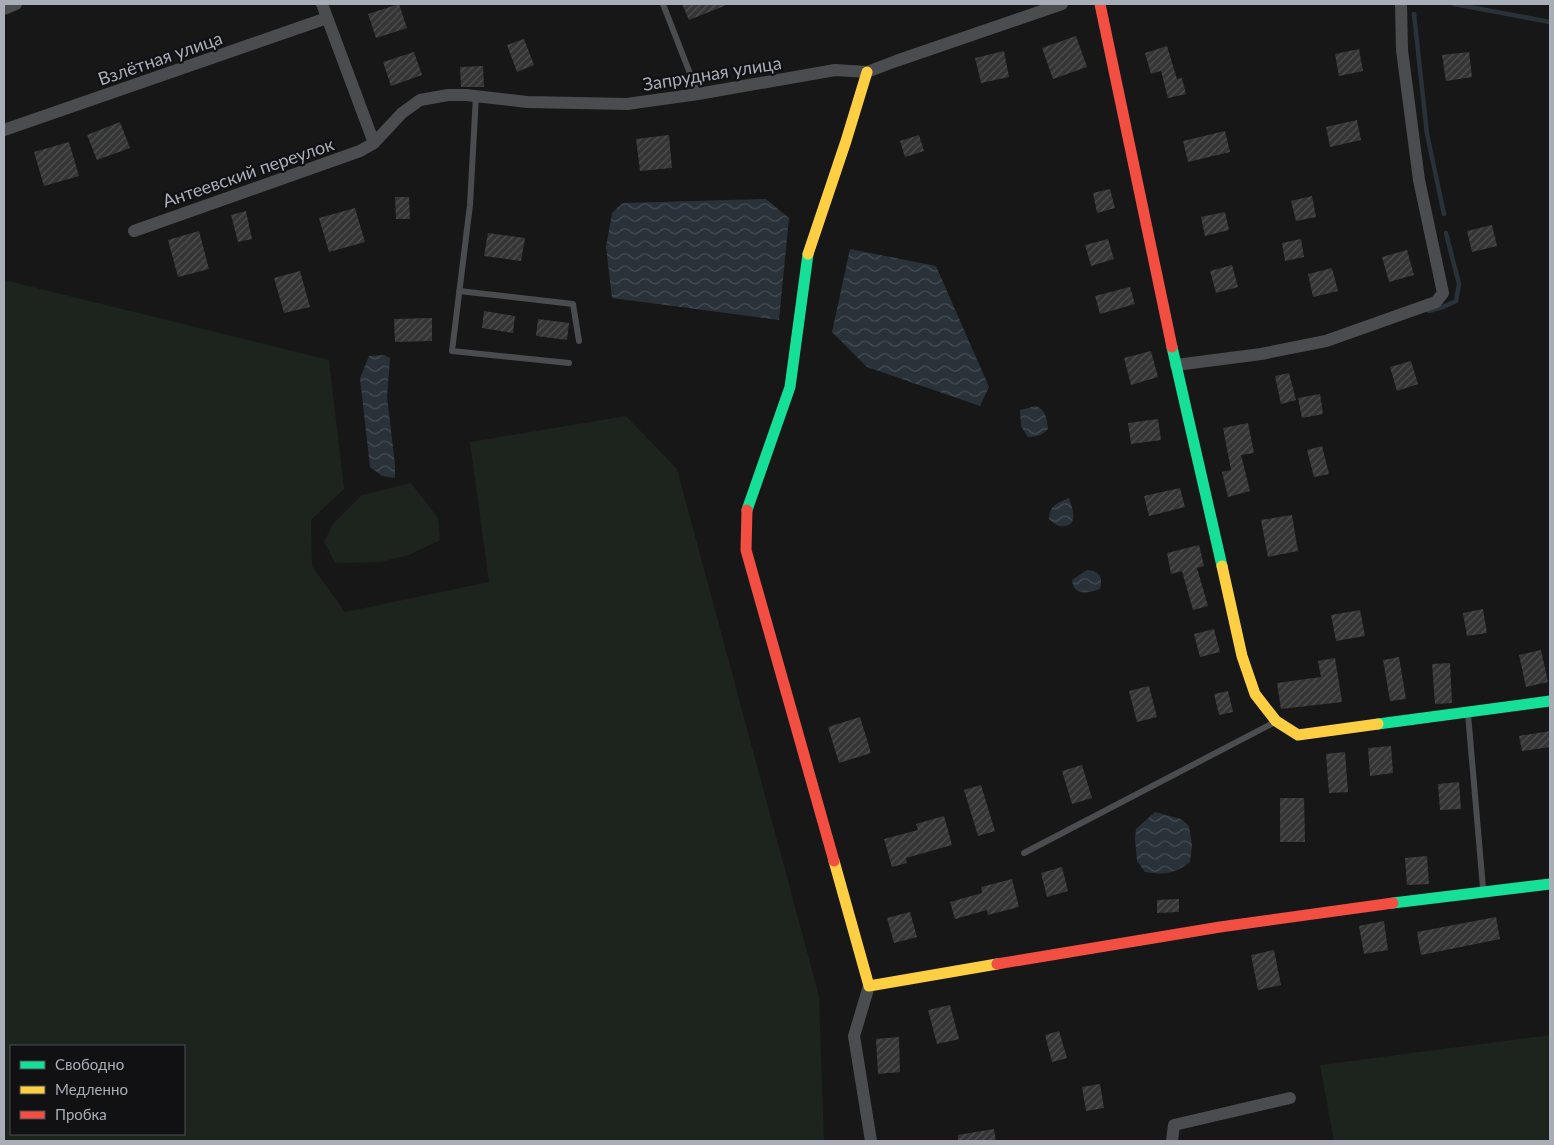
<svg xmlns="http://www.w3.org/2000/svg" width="1554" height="1145" viewBox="0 0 1554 1145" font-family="Lato,sans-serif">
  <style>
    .grass { fill: #1d241e; fill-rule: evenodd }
    .water { fill: url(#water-waves) }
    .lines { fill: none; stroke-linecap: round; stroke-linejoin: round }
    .stream { stroke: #2a3239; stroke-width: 4.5 }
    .building { fill: url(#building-hatch) }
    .lane { stroke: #4b4c50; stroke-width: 6 }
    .street { stroke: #4b4c50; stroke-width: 12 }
    .fast { stroke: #16e098; stroke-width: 11 }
    .slow { stroke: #ffcf43; stroke-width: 11 }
    .jam { stroke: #f24e42; stroke-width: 11 }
    .labels { text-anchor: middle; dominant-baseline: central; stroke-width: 4.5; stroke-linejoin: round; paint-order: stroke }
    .street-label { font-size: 18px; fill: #a8adb8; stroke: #111113 }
  </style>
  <defs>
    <pattern id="water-waves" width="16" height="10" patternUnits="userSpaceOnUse" patternTransform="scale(1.25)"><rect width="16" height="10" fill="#2a3239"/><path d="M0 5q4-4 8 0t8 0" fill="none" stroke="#464d54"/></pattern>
    <pattern id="building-hatch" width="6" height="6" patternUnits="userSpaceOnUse" patternTransform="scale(1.25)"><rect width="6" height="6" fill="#353536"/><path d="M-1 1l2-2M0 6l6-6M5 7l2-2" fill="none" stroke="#4f5051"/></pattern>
  </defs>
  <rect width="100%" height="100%" fill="#171717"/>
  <path class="grass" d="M4,280L329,360L344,489L311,520L312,566L345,612L489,582L470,442L626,416L677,469L819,996L824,1141H4ZM11,1046H184V1134H11Z
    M411,483L438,518L440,540L409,555L381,562L335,563L324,542L333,524L362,495Z
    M1550,1035V1141H1334L1320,1065Z"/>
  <path class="water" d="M766,199L789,218L779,320L612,298L606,247L612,213L623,203Z
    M850,249L936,266L989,387L980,406L867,367L832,332Z
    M384,355L390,358L387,397L395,464V478L382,476L370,467L360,378L369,356Z
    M1036,406C1046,410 1047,419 1048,429C1043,435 1036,437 1028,437L1021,426L1020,410Z
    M1069,498C1072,508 1076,515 1071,524C1061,528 1057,527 1049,519C1049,505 1058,503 1069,498Z
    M1087,570C1100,571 1103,578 1100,589C1088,593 1074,597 1072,580Z
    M1155,812L1181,819L1189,826L1192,846L1190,862C1175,874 1163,875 1145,872L1137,861L1135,839L1136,829Z"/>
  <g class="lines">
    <path class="stream" d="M1454,4L1550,22
      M1414,14L1427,134L1444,214
      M1429,311L1443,307L1456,301L1459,284L1446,233"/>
  </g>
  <path class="building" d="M399,4L407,28L376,38L368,14Z
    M682,4H729L689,20Z
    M1076,36L1087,67L1053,79L1042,48Z
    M524,39L534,65L517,72L507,45Z
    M1167,46L1177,79L1182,78L1186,94L1168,98L1161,71L1151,74L1145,53Z
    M1359,49L1363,71L1339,76L1335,54Z
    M1004,51L1009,77L981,83L975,58Z
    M414,52L422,75L391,86L383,62Z
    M1469,52L1472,77L1446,81L1442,55Z
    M483,66L484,87H461L460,67Z
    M1357,120L1361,140L1330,147L1326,127Z
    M120,122L130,148L97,160L87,135Z
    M1225,131L1230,152L1188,162L1183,141Z
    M669,135L672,168L640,171L636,139Z
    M919,135L924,151L905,157L900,141Z
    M69,142L79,176L44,186L34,152Z
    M1110,189L1115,208L1097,213L1093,193Z
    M1312,196L1316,217L1296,221L1291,201Z
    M395,197H409L410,219H396Z
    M355,208L365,242L329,252L319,218Z
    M246,211L252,239L238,242L231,215Z
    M1225,212L1229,230L1205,236L1201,217Z
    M1492,225L1497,246L1472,252L1467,231Z
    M199,231L209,269L178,277L168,240Z
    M488,233L525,238L521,261L484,256Z
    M1108,239L1114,259L1091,266L1085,245Z
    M1301,239L1304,257L1285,261L1282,243Z
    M1407,250L1414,275L1389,282L1382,257Z
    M1232,265L1238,287L1216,293L1210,271Z
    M1332,268L1338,291L1313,297L1308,274Z
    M300,271L310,307L284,313L274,278Z
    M1130,287L1135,304L1100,314L1095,296Z
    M484,311L515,316L513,333L482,328Z
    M432,318V341L395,342L394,319Z
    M538,319L569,323L567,340L536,336Z
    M1151,351L1158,377L1131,385L1124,358Z
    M1411,361L1418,384L1397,391L1390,367Z
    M1289,373L1296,400L1281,404L1275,376Z
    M1320,394L1323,414L1302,418L1298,398Z
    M1158,419L1161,440L1131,444L1128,423Z
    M1248,423L1254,453L1241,455L1250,491L1228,497L1222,472L1231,470L1223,428Z
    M1322,446L1329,474L1314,477L1307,450Z
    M1180,488L1185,507L1149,516L1144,496Z
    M1292,515L1298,551L1268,557L1261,520Z
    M1199,545L1204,566L1197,568L1208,606L1193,610L1182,571L1171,574L1167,553Z
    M1483,609L1487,633L1467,636L1463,613Z
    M1360,610L1365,636L1336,641L1331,615Z
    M1214,629L1220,652L1200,657L1194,634Z
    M1541,650L1548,682L1526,687L1519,655Z
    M1399,657L1406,699L1390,701L1383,660Z
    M1335,658L1342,702L1281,709L1277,683L1321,677L1318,661Z
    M1450,663L1452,703L1435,704L1432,664Z
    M1149,686L1157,717L1137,722L1129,691Z
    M1228,691L1233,712L1219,715L1214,694Z
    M860,717L871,753L839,763L828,727Z
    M1550,731V747L1522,751L1519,736Z
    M1391,746L1393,773L1370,776L1368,748Z
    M1345,752L1348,792L1329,793L1326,754Z
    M1082,765L1092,798L1072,804L1062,771Z
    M1459,782L1461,809L1440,810L1438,784Z
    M981,785L995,831L978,836L964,790Z
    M1280,798H1304L1305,842H1280Z
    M944,816L952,845L906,858L907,863L892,867L884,839L918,830L916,824Z
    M1427,856L1429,884L1407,885L1405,858Z
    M1062,867L1068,891L1047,897L1041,873Z
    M1012,879L1019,907L988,915L987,910L955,919L950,902L982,893L981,887Z
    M1179,899V912L1157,913V900Z
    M910,912L917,937L894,943L887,918Z
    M1496,917L1500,939L1421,955L1417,932Z
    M1384,921L1388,950L1364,954L1359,926Z
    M1274,950L1281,985L1258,990L1251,955Z
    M950,1005L959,1039L937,1044L928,1010Z
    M1059,1031L1067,1058L1052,1062L1045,1035Z
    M899,1037L900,1072L878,1074L876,1039Z
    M1100,1084L1104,1108L1086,1111L1082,1087Z
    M994,1129L996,1141H958V1135Z"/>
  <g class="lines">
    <path class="lane" d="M663,4L698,94
      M476,96L470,205L452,351L569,363
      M459,291L573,304L579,341
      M1468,714L1483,888
      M1024,853L1275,722"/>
    <path class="street" d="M322,4L374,143
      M4,9L16,4
      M4,130L327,18
      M134,231L360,151L374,143L402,113L420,100L448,95H466L527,102L627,104L698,94L835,70L867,72L896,61L1062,4
      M1176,365L1261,354L1326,341L1436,302L1443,293L1419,180L1402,50L1401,4
      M869,986L854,1036L871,1141
      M1172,1141L1174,1125L1290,1098"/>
    <path class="fast" d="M1172,347L1222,566
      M747,510L790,387L808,254
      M1378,724L1550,701
      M1393,903L1550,884"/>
    <path class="slow" d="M808,254L846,141L867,72
      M1222,566L1242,656L1255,694L1276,721L1298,735L1378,724
      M834,861L869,986L997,964"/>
    <path class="jam" d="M1100,4L1172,347
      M747,510L746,550L834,861
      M997,964L1220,927L1393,903"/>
  </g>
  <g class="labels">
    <g class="street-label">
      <text transform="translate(160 58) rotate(-19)">Взлётная улица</text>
      <text transform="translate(712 73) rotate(-9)">Запрудная улица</text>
      <text transform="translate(248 172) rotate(-19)">Антеевский переулок</text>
    </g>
  </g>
  <rect width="1554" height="1145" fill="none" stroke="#a8adb8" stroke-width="10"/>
  <rect x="10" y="1045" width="175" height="90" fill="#111113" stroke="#4d4f55"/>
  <rect x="20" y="1061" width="25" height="8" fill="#16e098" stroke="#4d4f55"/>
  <text x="55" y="1070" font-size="15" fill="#a8adb8">Свободно</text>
  <rect x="20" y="1086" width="25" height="8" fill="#ffcf43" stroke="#4d4f55"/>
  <text x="55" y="1095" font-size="15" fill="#a8adb8">Медленно</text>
  <rect x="20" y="1111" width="25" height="8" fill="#f24e42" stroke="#4d4f55"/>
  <text x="55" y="1120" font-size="15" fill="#a8adb8">Пробка</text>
</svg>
